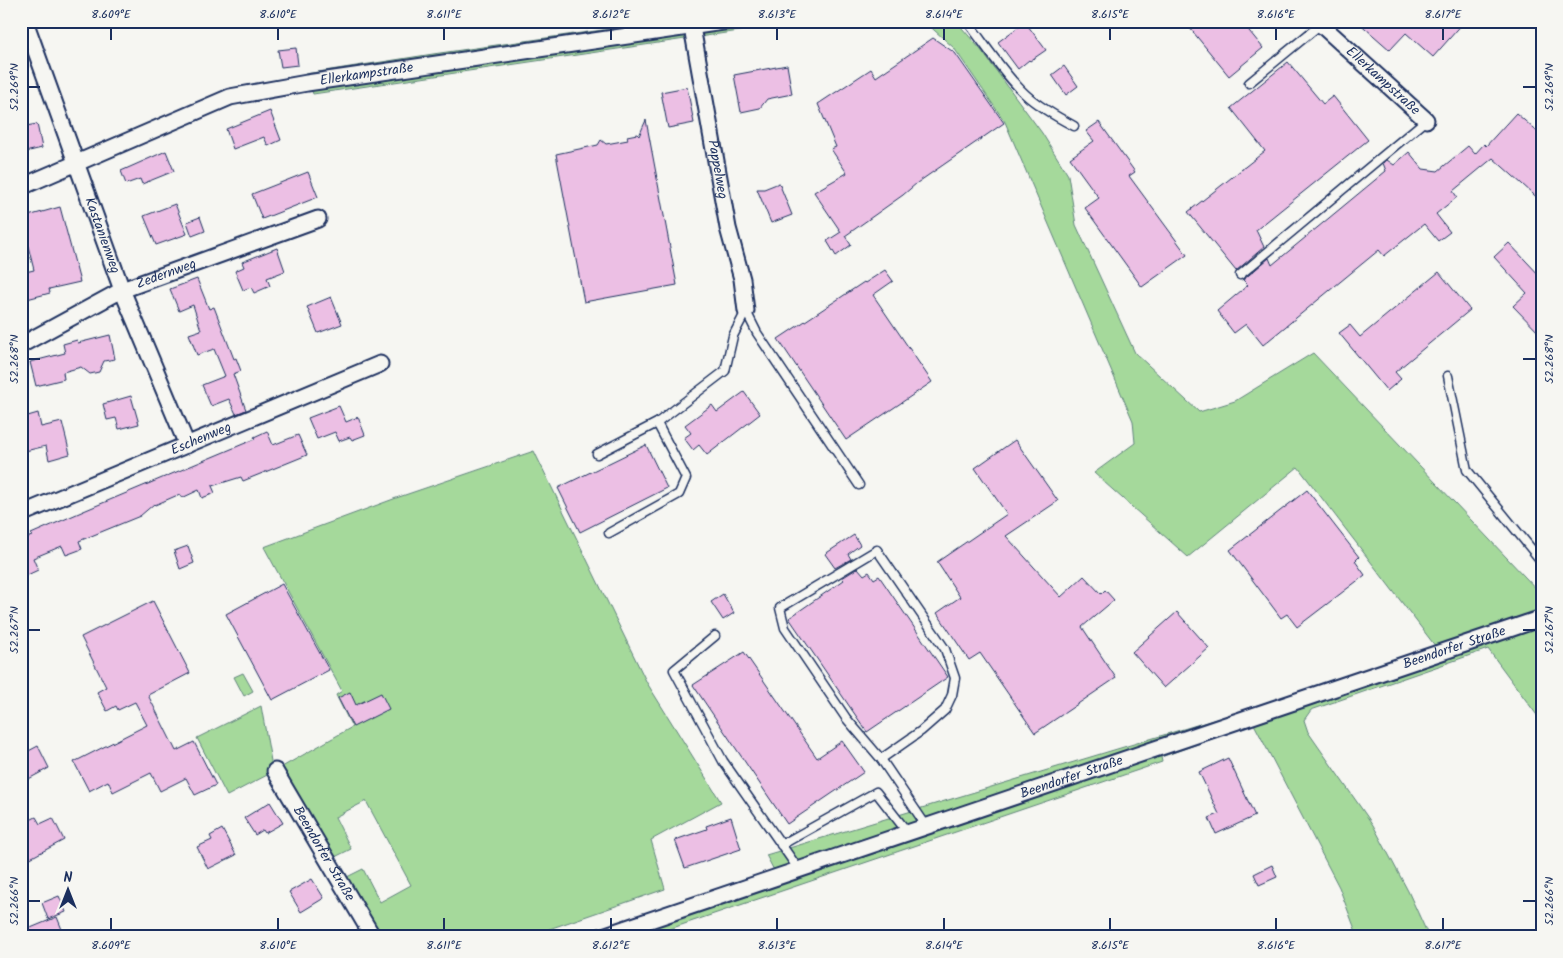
<svg xmlns="http://www.w3.org/2000/svg" width="1563" height="958" viewBox="0 0 1563 958" font-family="Kalam,sans-serif">
  <style>
    .green { fill: #a5d99b; stroke: #60847c }
    .building { fill: #ecbfe4; stroke: #1b2f5e }
    .lines { fill: none; stroke-linecap: round; stroke-linejoin: round }
    .lane-casing { stroke: #1b2f5e; stroke-width: 11 }
    .street-casing { stroke: #1b2f5e; stroke-width: 19 }
    .lane { stroke: #f6f6f2; stroke-width: 8 }
    .street { stroke: #f6f6f2; stroke-width: 15 }
    .ticks { fill: none; stroke: #1b2f5e; stroke-width: 2 }
    .labels { text-anchor: middle; dominant-baseline: central; stroke-width: 4.5; stroke-linejoin: round; paint-order: stroke }
    .street-label { font-size: 14px; fill: #1b2f5e; stroke: #f6f6f2 }
    .neatline { fill: none; stroke: #1b2f5e; stroke-width: 2 }
    .ticks-label { font-size: 12px; text-anchor: middle; fill: #1b2f5e }
  </style>
  <rect width="100%" height="100%" fill="#f6f6f2"/>
  <filter id="ink" filterUnits="userSpaceOnUse"><feTurbulence type="fractalNoise" baseFrequency=".02" numOctaves="2"/><feDisplacementMap in="SourceGraphic" scale="10" xChannelSelector="R" yChannelSelector="G"/><feConvolveMatrix kernelMatrix="1 2 1 2 8 2 1 2 1" color-interpolation-filters="sRGB"/></filter>
  <g filter="url(#ink)">
    <path class="green" d="M657,21H807L313,94L305,74L433,54L652,23Z
      M924,21H956L981,50L1042,133L1068,175L1076,225L1135,353L1199,412L1235,401L1313,353L1542,595V629L1534,632L1542,641V722L1488,649L1311,710L1304,720L1308,732L1373,825L1408,891L1429,937H1358L1339,887L1254,724L1161,757L1162,762L646,937H619L780,882L766,855L1286,698L1436,647L1298,467L1188,557L1094,473L1135,443L1133,421L1005,122L954,48Z
      M534,451L647,683L721,802L651,840L665,889L526,937H382L345,878L363,869L380,902L411,885L366,801L335,817L351,849L333,858L275,771L352,727L336,695L342,691L264,547L399,497Z
      M243,673L253,691L244,696L234,677Z
      M261,706L273,772L227,796L197,738Z"/>
    <path class="building" d="M1184,21H1241L1263,48L1229,76Z
      M1357,21H1465L1433,57L1406,33L1390,50Z
      M1025,22L1046,50L1030,61L1029,60L1018,69L998,42Z
      M933,38L955,53L1004,123L917,183L903,195L845,236L851,245L836,256L827,241L841,232L814,192L847,173L831,149L836,147L818,104L871,69L876,77Z
      M296,48L298,65L281,67L278,50Z
      M1288,62L1323,104L1333,96L1368,140L1256,230L1264,247L1236,271L1188,212L1265,151L1231,108Z
      M787,65L792,94L767,99L760,108L741,112L734,75Z
      M1064,66L1078,86L1066,95L1052,75Z
      M687,87L694,123L668,128L661,92Z
      M270,111L281,140L268,146L264,137L233,149L226,129Z
      M1516,113L1542,136V202L1493,158L1453,191L1457,197L1436,214L1450,232L1438,241L1424,224L1384,256L1379,250L1263,345L1246,324L1234,333L1217,311L1248,285L1243,280L1269,258L1272,265L1386,171L1383,163L1387,160L1394,165L1409,152L1423,169L1438,171L1468,146L1475,154L1484,144L1486,146Z
      M646,120L677,285L584,302L556,154L598,145L601,140L606,144L628,140L627,136L637,134L639,136Z
      M1099,122L1135,172L1129,176L1187,255L1142,287L1085,208L1099,198L1070,158L1094,141L1086,131Z
      M37,124L42,148L21,153V127Z
      M166,151L174,171L142,184L140,179L126,184L121,171Z
      M308,172L318,197L262,219L252,194Z
      M779,183L792,215L771,223L757,189H764Z
      M175,204L187,234L156,245L144,216Z
      M60,207L80,282L49,289L50,293L27,299L21,273L34,270L24,230L21,231V218Z
      M200,217L205,231L192,236L187,222Z
      M1509,243L1542,278V336L1513,306L1527,293L1494,257Z
      M277,248L285,271L267,278L270,286L254,293L251,287L243,290L235,271L244,267L242,262Z
      M885,270L893,281L873,295L932,382L846,440L778,339L864,282L865,283Z
      M1439,272L1470,310L1395,372L1401,379L1387,391L1339,333L1350,325L1360,337Z
      M197,279L209,309L214,307L234,359L236,358L241,371L233,374L246,410L236,414L229,399L211,406L202,385L225,376L214,349L197,355L189,334L201,330L193,305L179,311L170,289Z
      M331,297L342,324L318,333L307,307Z
      M110,335L115,359L104,361L99,372L90,374L81,367L63,372L64,379L36,386L30,362L65,353L63,344L77,340L78,343Z
      M744,392L760,414L707,455L699,445L693,450L684,438L691,433L685,425L712,405L717,412Z
      M131,396L139,424L119,429L116,418L107,420L103,404Z
      M339,406L346,422L358,417L365,435L352,440L350,437L339,441L335,432L317,439L308,418Z
      M38,413L41,427L62,422L70,454L49,460L46,446L21,452V418Z
      M267,431L273,445L298,435L307,455L243,481L241,477L212,486L215,493L202,498L199,490L182,498L180,494L155,505L154,504L140,516L79,541L82,549L66,555L62,546L33,558L38,570L21,578V531L24,539L32,536L31,534L86,510L255,439L254,437Z
      M1015,440L1058,501L1006,536L1061,597L1084,576L1101,594L1105,590L1114,600L1082,627L1116,678L1035,733L980,653L969,660L937,613L960,597L937,562L1007,514L975,468Z
      M646,445L667,488L580,532L558,488Z
      M1307,490L1359,557L1355,561L1365,575L1297,627L1287,614L1281,618L1230,550Z
      M854,535L860,545L848,554L851,559L835,568L825,554Z
      M188,546L194,563L180,569L174,551Z
      M858,568L864,575L869,572L874,579L879,576L948,677L867,732L789,618L844,580L842,578Z
      M282,584L329,670L272,700L226,614Z
      M723,594L734,613L723,620L711,602Z
      M153,601L190,673L148,695L176,751L194,742L216,785L195,795L186,778L160,791L151,773L113,792L108,781L89,791L74,762L147,725L135,702L118,710L116,706L107,711L97,692L106,687L81,637Z
      M1177,612L1209,648L1164,688L1132,652Z
      M744,652L817,758L842,741L864,772L787,824L693,685Z
      M350,692L356,705L381,693L389,709L353,727L338,698Z
      M38,746L49,768L21,783V755Z
      M1228,758L1255,816L1216,834L1209,818L1219,814L1199,772Z
      M270,802L283,823L265,833L263,830L255,835L244,818Z
      M36,817L40,824L53,818L64,840L21,863V831L27,828L24,823Z
      M731,817L741,849L685,868L675,840L707,829L706,826Z
      M222,829L236,855L208,869L197,847L212,840L210,836Z
      M1272,865L1277,877L1259,885L1254,874Z
      M312,879L324,898L301,912L289,892Z
      M59,896L66,912L48,919L42,903Z
      M57,917L65,937H21V932Z"/>
    <g class="lines">
      <g class="lane-casing">
        <path id="lane" d="M967,21C986,46 1003,73 1025,94C1039,107 1057,117 1074,126
          M1249,83L1321,24
          M1240,275L1426,120
          M746,311L757,333L859,485
          M1448,376L1467,470L1542,562
          M597,454L657,423L725,371L733,336L746,311
          M609,533L679,494L686,478L657,423
          M715,636L674,670L723,761L799,870
          M881,759L846,718L785,628L780,608L877,550L945,649L955,678L952,695L945,710L921,731L881,759L927,827
          M781,845L876,792L908,833"/>
      </g>
      <g class="street-casing">
        <g id="street">
          <path id="s1" d="M25,21L122,290L187,445"/>
          <path id="s2" d="M690,21L692,27L728,228L742,279L746,311"/>
          <path id="s3" d="M1317,21L1426,120"/>
          <path id="s4" d="M21,187L230,97L307,83L730,21"/>
          <path id="s5" d="M21,345L122,290L318,219"/>
          <path id="s6" d="M21,514L380,364"/>
          <path id="s7" d="M275,771L373,937"/>
          <path id="s8" d="M600,937L1542,618"/>
        </g>
      </g>
      <use href="#lane" class="lane"/>
      <use href="#street" class="street"/>
    </g>
  </g>
  <path class="ticks" d="M111,28V40M278,28V40M444,28V40M611,28V40M777,28V40M944,28V40M1110,28V40M1276,28V40M1443,28V40M28,87H40M1523,87H1536M28,359H40M1523,359H1536M28,630H40M1523,630H1536M28,901H40M1523,901H1536M111,918V930M278,918V930M444,918V930M611,918V930M777,918V930M944,918V930M1110,918V930M1276,918V930M1443,918V930"/>
  <g class="labels">
    <g class="street-label">
      <text stroke="none"><textPath href="#s4" startOffset="366">Ellerkampstraße</textPath></text>
      <text stroke="none"><textPath href="#s3" startOffset="89">Ellerkampstraße</textPath></text>
      <text stroke="none"><textPath href="#s2" startOffset="151">Pappelweg</textPath></text>
      <text stroke="none"><textPath href="#s1" startOffset="228">Kastanienweg</textPath></text>
      <text stroke="none"><textPath href="#s5" startOffset="162">Zedernweg</textPath></text>
      <text stroke="none"><textPath href="#s6" startOffset="195">Eschenweg</textPath></text>
      <text stroke="none"><textPath href="#s8" startOffset="902">Beendorfer Straße</textPath></text>
      <text stroke="none"><textPath href="#s8" startOffset="498">Beendorfer Straße</textPath></text>
      <text stroke="none"><textPath href="#s7" startOffset="96">Beendorfer Straße</textPath></text>
    </g>
  </g>
  <rect width="1563" height="958" fill="none" stroke="#f6f6f2" stroke-width="55"/>
  <g transform="translate(68 890)" stroke="#f6f6f2" stroke-width="4" paint-order="stroke">
  <path d="M0-4L9 19L0 12L-9 19Z" fill="#1b2f5e"/>
  <text y="-8" font-size="14" font-weight="bold" text-anchor="middle" fill="#1b2f5e">N</text>
  </g>
  <rect x="28" y="28" width="1508" height="902" class="neatline"/>
  <g class="ticks-label">
    <text x="111" y="18">8.609°E</text>
    <text x="278" y="18">8.610°E</text>
    <text x="444" y="18">8.611°E</text>
    <text x="611" y="18">8.612°E</text>
    <text x="777" y="18">8.613°E</text>
    <text x="944" y="18">8.614°E</text>
    <text x="1110" y="18">8.615°E</text>
    <text x="1276" y="18">8.616°E</text>
    <text x="1443" y="18">8.617°E</text>
    <text transform="translate(14 87) rotate(-90)" y="4">52.269°N</text>
    <text transform="translate(1549 87) rotate(-90)" y="4">52.269°N</text>
    <text transform="translate(14 359) rotate(-90)" y="4">52.268°N</text>
    <text transform="translate(1549 359) rotate(-90)" y="4">52.268°N</text>
    <text transform="translate(14 630) rotate(-90)" y="4">52.267°N</text>
    <text transform="translate(1549 630) rotate(-90)" y="4">52.267°N</text>
    <text transform="translate(14 901) rotate(-90)" y="4">52.266°N</text>
    <text transform="translate(1549 901) rotate(-90)" y="4">52.266°N</text>
    <text x="111" y="949">8.609°E</text>
    <text x="278" y="949">8.610°E</text>
    <text x="444" y="949">8.611°E</text>
    <text x="611" y="949">8.612°E</text>
    <text x="777" y="949">8.613°E</text>
    <text x="944" y="949">8.614°E</text>
    <text x="1110" y="949">8.615°E</text>
    <text x="1276" y="949">8.616°E</text>
    <text x="1443" y="949">8.617°E</text>
  </g>
</svg>
